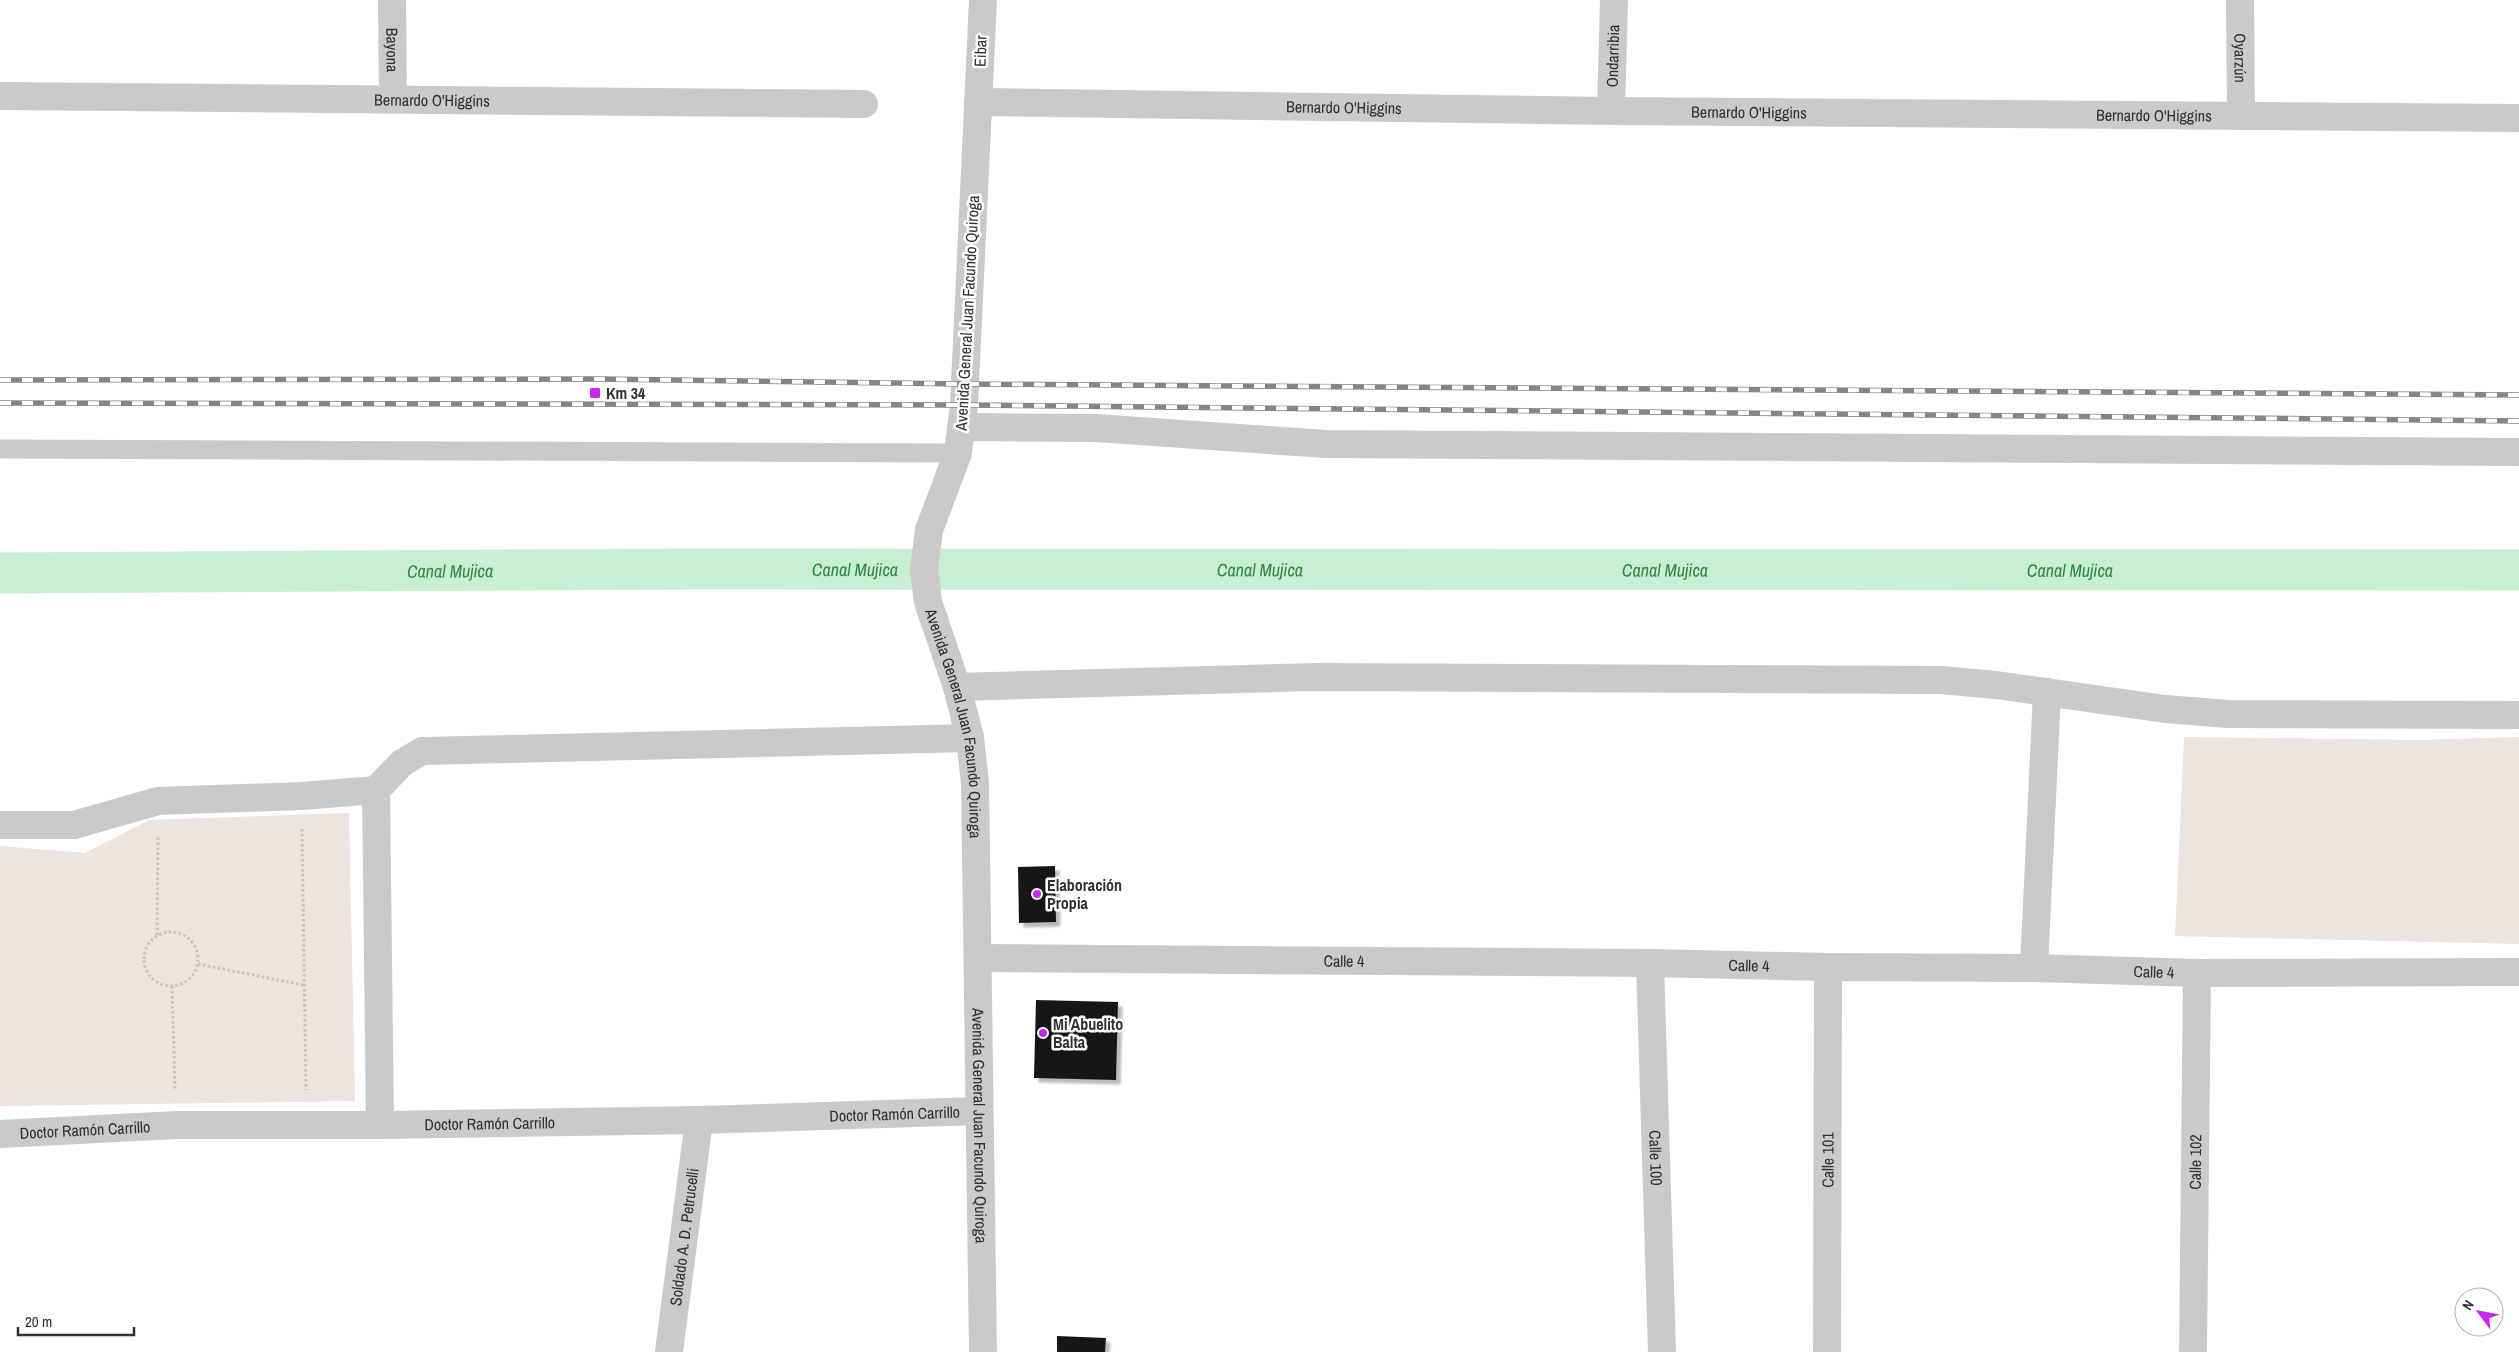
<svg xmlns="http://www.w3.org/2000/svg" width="2519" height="1352" viewBox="0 0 2519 1352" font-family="'Archivo Narrow',sans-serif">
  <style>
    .green { fill: #eee3dd }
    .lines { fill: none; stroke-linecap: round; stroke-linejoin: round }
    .canal { stroke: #c8efd2; stroke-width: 41 }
    .building { fill: #171717; filter: url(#shadow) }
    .path { stroke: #c4c4c4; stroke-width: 3; stroke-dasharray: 2.5 2.5; stroke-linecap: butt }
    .service { stroke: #cacaca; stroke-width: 19 }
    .minor { stroke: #cacaca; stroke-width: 28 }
    .tertiary { stroke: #cacaca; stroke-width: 28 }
    .rail-casing { stroke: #858585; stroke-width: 5.5 }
    .rail { stroke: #fff; stroke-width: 4; stroke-dasharray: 11; stroke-linecap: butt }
    .poi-dot { fill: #c827f3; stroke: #fff; stroke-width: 2 }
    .labels { text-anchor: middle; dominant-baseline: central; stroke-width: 5; stroke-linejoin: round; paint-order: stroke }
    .street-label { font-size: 16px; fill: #303030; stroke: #fff }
    .poi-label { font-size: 16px; font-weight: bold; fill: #303030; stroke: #fff; text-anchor: start }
    .water-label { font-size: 18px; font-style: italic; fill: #318547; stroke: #fff }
  </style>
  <defs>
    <filter id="shadow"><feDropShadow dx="4.5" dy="4.5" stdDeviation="1" flood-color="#0004"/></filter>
  </defs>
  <rect width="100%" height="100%" fill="#fff"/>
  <path class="green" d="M2184,737L2420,740L2519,737V944L2175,936Z
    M349,813L355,1101L0,1106V846L85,853L149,820Z"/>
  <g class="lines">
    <path class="canal" id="s1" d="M0,573L691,569L2519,570"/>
  </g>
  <path class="building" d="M1055,866L1056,922L1019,923L1018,867Z
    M1036,1000L1118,1002L1116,1080L1034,1078Z
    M1057,1336L1106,1338L1105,1352H1057Z"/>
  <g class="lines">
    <path class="path" d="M302,829L306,1090
      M144 959a27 27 0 1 1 54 0a27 27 0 1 1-54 0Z
      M157,935L158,835
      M198,964L303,985
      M172,986L175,1090"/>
    <path class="service" d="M0,449L958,453"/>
    <g class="minor">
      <path id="s2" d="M392,0L393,99"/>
      <path id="s3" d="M2240,0L2241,116"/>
      <path id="s4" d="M0,96L864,104"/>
      <path id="s5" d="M978,102L1611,111L2519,118"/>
      <path id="s6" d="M1611,111L1614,0"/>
      <path d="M961,427L1096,428L1326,444L2519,452"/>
      <path d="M957,687L1314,677L1941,680L1996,685L2165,709L2228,714L2519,715"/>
      <path d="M376,790L380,1125"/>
      <path d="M0,825H74L158,801L302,796L376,790L402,763L422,751L970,738"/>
      <path id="s7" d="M978,958L1650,963L1828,967L2034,968L2197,973L2519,972"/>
      <path id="s8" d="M1650,963L1662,1352"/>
      <path d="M2034,968L2047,692"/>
      <path id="s9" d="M0,1134L177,1125H380L699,1120L979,1111"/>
      <path id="s10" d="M669,1352L699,1120"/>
      <path id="s11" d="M1827,1352L1828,967"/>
      <path id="s12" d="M2193,1352L2197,973"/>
    </g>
    <path class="tertiary" id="s13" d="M983,0L964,405L958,453L929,530L924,569L928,602L957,687L970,738L975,783L983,1352"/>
    <g class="rail-casing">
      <path id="rail" d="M0,380L598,379L965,384L2519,395
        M0,403L964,405L2519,421"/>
    </g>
    <use href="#rail" class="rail"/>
  </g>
  <g class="poi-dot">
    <rect x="589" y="387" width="12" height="12" rx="2.5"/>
    <circle cx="1037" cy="894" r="5"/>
    <circle cx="1043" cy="1033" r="5"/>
  </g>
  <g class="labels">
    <g class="street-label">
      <text stroke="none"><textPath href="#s2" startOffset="50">Bayona</textPath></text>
      <text transform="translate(980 51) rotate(-88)">Eibar</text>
      <text stroke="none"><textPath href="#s6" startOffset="55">Ondarribia</textPath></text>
      <text stroke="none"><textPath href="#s3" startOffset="58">Oyarzún</textPath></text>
      <text stroke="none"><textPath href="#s4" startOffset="432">Bernardo O'Higgins</textPath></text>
      <text stroke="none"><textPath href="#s5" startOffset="366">Bernardo O'Higgins</textPath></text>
      <text stroke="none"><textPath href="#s5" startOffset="771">Bernardo O'Higgins</textPath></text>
      <text stroke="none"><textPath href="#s5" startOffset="1176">Bernardo O'Higgins</textPath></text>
      <text transform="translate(967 313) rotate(-87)">Avenida General Juan Facundo Quiroga</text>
      <text stroke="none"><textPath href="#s13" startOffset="734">Avenida General Juan Facundo Quiroga</textPath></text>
      <text stroke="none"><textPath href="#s7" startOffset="366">Calle 4</textPath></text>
      <text stroke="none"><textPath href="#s7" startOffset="771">Calle 4</textPath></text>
      <text stroke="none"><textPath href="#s7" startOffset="1176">Calle 4</textPath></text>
      <text stroke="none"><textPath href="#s9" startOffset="895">Doctor Ramón Carrillo</textPath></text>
      <text stroke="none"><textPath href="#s9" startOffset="490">Doctor Ramón Carrillo</textPath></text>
      <text stroke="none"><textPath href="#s13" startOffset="1139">Avenida General Juan Facundo Quiroga</textPath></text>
      <text stroke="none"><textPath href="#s9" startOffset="85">Doctor Ramón Carrillo</textPath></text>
      <text stroke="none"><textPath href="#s8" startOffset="195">Calle 100</textPath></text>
      <text stroke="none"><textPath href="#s11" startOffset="192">Calle 101</textPath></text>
      <text stroke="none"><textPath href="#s12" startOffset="190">Calle 102</textPath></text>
      <text stroke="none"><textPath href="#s10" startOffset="116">Soldado A. D. Petrucelli</textPath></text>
    </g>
    <g class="poi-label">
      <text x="606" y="393">Km 34</text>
      <text x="1047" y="885">Elaboración<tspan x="1047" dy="18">Propia</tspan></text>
      <text x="1053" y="1024">Mi Abuelito<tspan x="1053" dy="18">Balta</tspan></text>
    </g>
    <g class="water-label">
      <text stroke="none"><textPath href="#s1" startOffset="855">Canal Mujica</textPath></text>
      <text stroke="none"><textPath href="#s1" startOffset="1260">Canal Mujica</textPath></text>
      <text stroke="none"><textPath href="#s1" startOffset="1665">Canal Mujica</textPath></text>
      <text stroke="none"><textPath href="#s1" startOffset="2070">Canal Mujica</textPath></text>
      <text stroke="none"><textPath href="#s1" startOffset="450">Canal Mujica</textPath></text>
    </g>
  </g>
  <g transform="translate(2479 1312) rotate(302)"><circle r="24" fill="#ffffff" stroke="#acacac"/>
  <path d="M0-4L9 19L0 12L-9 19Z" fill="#c827f3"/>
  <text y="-8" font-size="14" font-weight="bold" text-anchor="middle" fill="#303030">N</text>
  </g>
  <path d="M18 1327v8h116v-8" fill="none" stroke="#303030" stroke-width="2.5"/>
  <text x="25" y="1327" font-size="15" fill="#303030" stroke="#ffffff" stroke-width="4" paint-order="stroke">20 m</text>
</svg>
